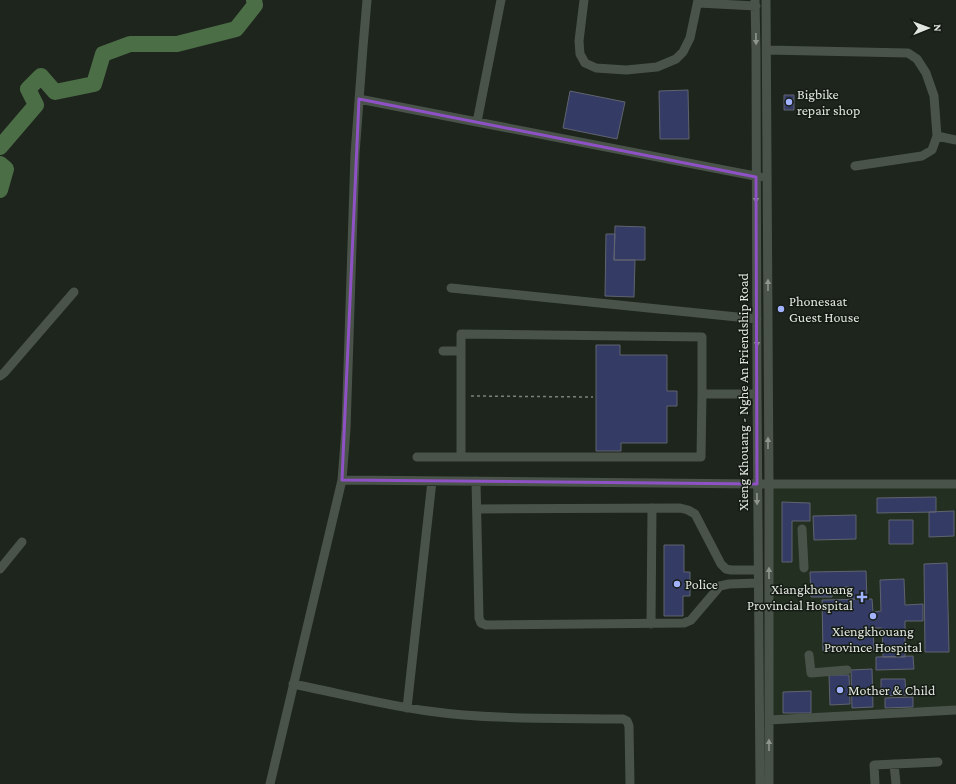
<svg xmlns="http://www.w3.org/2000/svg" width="956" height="784" viewBox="0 0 956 784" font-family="'Crimson Pro',serif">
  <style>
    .built { fill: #232f21 }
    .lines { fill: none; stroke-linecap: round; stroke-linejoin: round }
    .river { stroke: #4c6e47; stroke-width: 16 }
    .building { fill: #343c65; stroke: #60636f }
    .path { stroke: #7b827a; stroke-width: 1.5; stroke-dasharray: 3 3; stroke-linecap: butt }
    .minor { stroke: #4a5349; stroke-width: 9 }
    .oneway { fill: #8e958d }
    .marked { fill: none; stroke: #8f51c6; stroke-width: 3; stroke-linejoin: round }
    .poi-dot { fill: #a2b2fd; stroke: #141b13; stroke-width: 1.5 }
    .labels { text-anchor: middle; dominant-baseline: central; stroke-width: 3; stroke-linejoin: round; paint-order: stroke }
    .poi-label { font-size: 14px; fill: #e1e6e0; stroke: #141b13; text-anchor: start }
    .street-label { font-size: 14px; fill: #e1e6e0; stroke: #141b13 }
  </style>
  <rect width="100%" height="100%" fill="#1d251c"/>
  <path class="built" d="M769,484H956V710L769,720Z"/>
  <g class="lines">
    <path class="river" d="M0,147L36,105L28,89L41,76L55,92L94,84L103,54L130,44H177L236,29L255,5L254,0
      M0,164L6,169L0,190"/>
  </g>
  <path class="building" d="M688,90L689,139H660L659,91Z
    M570,91L625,102L617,139L563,128Z
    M784,95H794V110H784Z
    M615,226L645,227V260H614Z
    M606,234H615L614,260H635L634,297L605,296Z
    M596,345H620V355H667V391H677V406H667V443H621V451H596Z
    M936,497V512L877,513V498Z
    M782,502L810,503V521H792V562H782Z
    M954,511V536L929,537V512Z
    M856,515V539L814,540L813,516Z
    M889,520H913V544H889Z
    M664,545H684V572H690V596H683V616H664Z
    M947,563L949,652H925L924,564Z
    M866,571L867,599H849V587L832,588V597H811L810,572Z
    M904,579L905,605L923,604V621H905V657H883L882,628H873L874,650L823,651L822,600L872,599L873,612L881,611L880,580Z
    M913,656L914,669L876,670V657Z
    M872,669L873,707L852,708L851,670Z
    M829,675H849L850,704L830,705Z
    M881,679H905L906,695L881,696Z
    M811,691V713H783V692Z
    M913,697V707L885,708V698Z"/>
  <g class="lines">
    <path class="path" d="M471,396L593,397"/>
    <path class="minor" d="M584,0L579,41L580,54L585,63L596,68L626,70L657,67L676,59L683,52L690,38L698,0
      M755,0L756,51L757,394L760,784
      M766,0L769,484V784
      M698,3L756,6
      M767,50L908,53L917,59L926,73L934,96L937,136L932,150L922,156L855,166
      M359,99L477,122L760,177
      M477,122L501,0
      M937,136L956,140
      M451,288L757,319
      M443,351H461
      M0,376L4,373L74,292
      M417,457H701L702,394
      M461,457V334L702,337V394H757
      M342,480L757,484H956
      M476,481L479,618L481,623L486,625L684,623L691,620L720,586L729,584L758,583
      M477,509L680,508L688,510L695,514L721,564L726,569L731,570H758
      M802,529L804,568
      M0,569L22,542
      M651,624L652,508
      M809,655L811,673L847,670
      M293,684C338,693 383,705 428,711C492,720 558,718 623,719L627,721L629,726L630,784
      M407,708L432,481
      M769,720L956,710
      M894,764L896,784
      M270,784L342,480L346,429L355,154L363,47L367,0
      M875,784L874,765L938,762"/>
  </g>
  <defs><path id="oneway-solid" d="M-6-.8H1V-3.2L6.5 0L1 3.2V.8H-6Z"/></defs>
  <g class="oneway">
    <use href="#oneway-solid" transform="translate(756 39) rotate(89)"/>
    <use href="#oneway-solid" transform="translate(756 197) rotate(90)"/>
    <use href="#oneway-solid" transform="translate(768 285) rotate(-90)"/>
    <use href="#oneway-solid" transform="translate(757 341) rotate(90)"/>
    <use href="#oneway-solid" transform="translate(768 443) rotate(-90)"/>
    <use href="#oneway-solid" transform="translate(757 499) rotate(89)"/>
    <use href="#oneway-solid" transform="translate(769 573) rotate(-90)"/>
    <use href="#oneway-solid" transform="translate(769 745) rotate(-90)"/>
  </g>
  <path class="marked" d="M359,99L756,177L757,484L342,480Z"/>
  <g class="poi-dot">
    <circle cx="789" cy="102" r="4"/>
    <circle cx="781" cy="309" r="4"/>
    <circle cx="677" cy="584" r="4"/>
    <path d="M860 591h4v4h4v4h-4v4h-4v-4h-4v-4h4z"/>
    <circle cx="873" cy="616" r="4"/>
    <circle cx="840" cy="690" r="4"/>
  </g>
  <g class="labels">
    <g class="poi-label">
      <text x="797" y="94">Bigbike<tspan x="797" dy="16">repair shop</tspan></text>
      <text x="789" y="301">Phonesaat<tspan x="789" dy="16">Guest House</tspan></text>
      <text x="685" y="584">Police</text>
      <text x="853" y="589" text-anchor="end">Xiangkhouang<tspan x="853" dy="16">Provincial Hospital</tspan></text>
      <text x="873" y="631" text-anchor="middle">Xiengkhouang<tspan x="873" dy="16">Province Hospital</tspan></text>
      <text x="848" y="690">Mother &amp; Child</text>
    </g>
    <g class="street-label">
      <text transform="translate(743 392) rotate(-90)">Xieng Khouang - Nghe An Friendship Road</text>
    </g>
  </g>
  <g transform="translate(928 28) rotate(89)" stroke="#141b13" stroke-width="3" paint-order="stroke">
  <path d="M0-3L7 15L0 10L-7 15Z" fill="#e1e6e0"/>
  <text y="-6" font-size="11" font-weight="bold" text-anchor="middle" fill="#e1e6e0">N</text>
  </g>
</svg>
